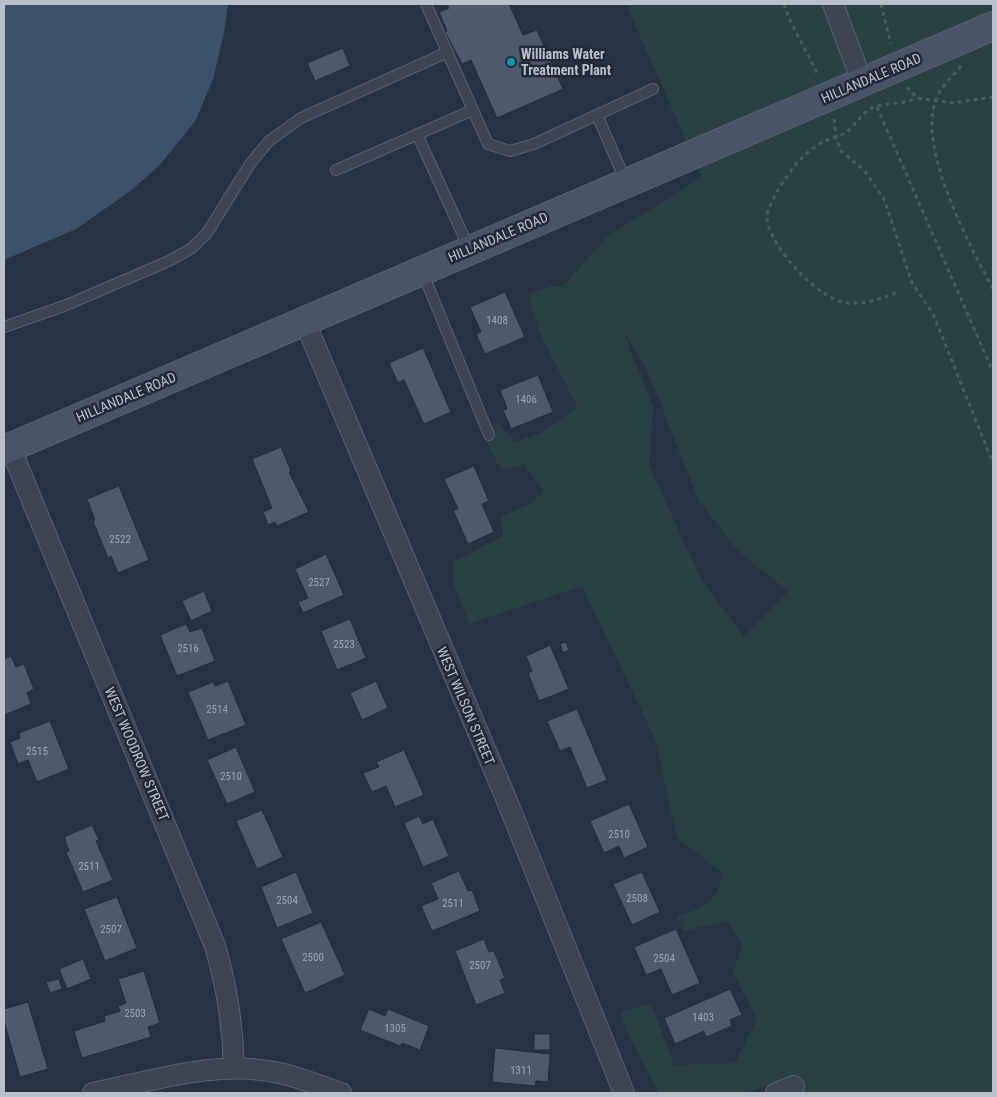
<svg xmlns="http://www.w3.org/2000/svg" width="997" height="1097" viewBox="0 0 997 1097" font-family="'Roboto Condensed',sans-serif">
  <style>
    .green { fill: #294144; fill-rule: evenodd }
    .water { fill: #3c516c }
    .building { fill: #4d5a6c; stroke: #222c3a }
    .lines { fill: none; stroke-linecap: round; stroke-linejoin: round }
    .service-casing { stroke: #596370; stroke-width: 12 }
    .minor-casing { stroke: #596370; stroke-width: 22 }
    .secondary-casing { stroke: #596370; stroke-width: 30 }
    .path { stroke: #475e60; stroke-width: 3; stroke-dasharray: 4 4; stroke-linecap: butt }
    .service { stroke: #3b4553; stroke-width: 10 }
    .minor { stroke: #3b4553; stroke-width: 20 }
    .secondary { stroke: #495466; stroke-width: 28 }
    .culture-dot { fill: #0f9aa8; stroke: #202a38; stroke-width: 2 }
    .labels { text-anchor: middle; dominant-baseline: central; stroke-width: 5; stroke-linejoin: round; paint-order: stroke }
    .number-label { font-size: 11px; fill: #9da6b4 }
    .poi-label { font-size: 14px; font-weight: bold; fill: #b8c0cc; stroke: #202a38; text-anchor: start }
    .street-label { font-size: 14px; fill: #b8c0cc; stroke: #202a38 }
  </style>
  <rect width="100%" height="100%" fill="#273343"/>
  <path class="green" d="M626,4H993V1093H803L797,1076L746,1093H659L626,1030L621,1012L651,1003L674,1065L735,1063L757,1019L733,973L742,945L728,921L683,931L677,916L699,909L718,892L722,872L677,838L655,739L582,586L469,624L452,579L454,562L503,536L501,516L529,505L544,491L524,465L501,470L480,428L500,424L515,442L539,434L578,408L538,329L528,294L552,286L564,287L563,286L608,236L702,177ZM622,329L648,372L699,501L739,552L788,591L744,637L701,579L649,466L653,407Z"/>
  <path class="water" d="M4,4H228L224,33L213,79L196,120L159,166L129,192L76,229L4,260Z"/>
  <path class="building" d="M447,4H509L523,35L537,30L563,89L497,118L471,60L462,64L445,32L447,31L439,12L449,8Z
    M343,48L350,66L315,81L307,63Z
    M505,292L525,337L485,354L476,334L481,332L470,307Z
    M423,348L451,412L424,424L404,380L398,383L389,363Z
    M538,375L553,412L511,429L503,410L507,409L500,390Z
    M281,447L291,471L289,472L309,512L277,526L275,522L268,525L263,512L272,508L252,459Z
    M474,466L489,501L482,504L494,532L468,544L453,510L458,509L444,479Z
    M119,486L149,560L118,573L111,556L108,558L93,521L95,520L87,499Z
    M326,554L344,595L303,613L298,602L308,598L295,569Z
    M204,591L212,611L191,621L182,601Z
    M350,619L366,658L337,670L321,631Z
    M186,624L190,632L202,628L215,661L177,676L160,635Z
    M566,642L569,650L563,653L560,644Z
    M550,645L569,689L539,701L528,673L532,671L526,656Z
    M11,656L16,667L24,664L34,689L27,693L31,704L4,715V659Z
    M228,681L246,725L208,740L188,692L213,682L215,686Z
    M376,681L388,708L362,720L350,693Z
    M577,709L607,780L587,788L570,747L560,751L547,721Z
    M50,721L69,769L37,782L28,760L18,764L10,742L20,738L19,733Z
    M236,747L255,792L227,804L207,760Z
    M404,750L424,795L395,807L386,786L372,792L363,773L379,767L376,762Z
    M629,804L648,847L624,858L619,846L604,853L590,821Z
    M262,810L283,857L257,869L236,821Z
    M419,816L423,824L433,819L449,856L423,867L404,823Z
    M92,825L99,840L96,841L113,880L83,892L66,852L69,851L64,837Z
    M459,871L468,891L472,890L480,911L432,931L421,906L438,899L431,883Z
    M296,872L313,913L277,928L261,887Z
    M642,872L660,912L632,925L613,884Z
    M117,897L137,948L105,961L84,909Z
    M321,922L345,975L305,993L281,939Z
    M676,929L700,983L672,995L661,969L646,975L634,947Z
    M484,939L489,952L494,951L505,978L500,980L505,993L476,1005L455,951Z
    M83,959L91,979L67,989L59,969Z
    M144,971L160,1023L148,1027L151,1037L82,1058L74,1031L105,1021L104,1016L120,1011L118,1006L126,1003L118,979Z
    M59,979L62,989L50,993L46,982Z
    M730,989L742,1015L730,1020L732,1026L706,1037L704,1031L675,1044L664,1018Z
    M28,1002L48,1069L20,1077L4,1021V1009Z
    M369,1009L385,1016L388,1009L429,1026L420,1050L402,1043L400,1046L360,1030Z
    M534,1034H550V1050H534Z
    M495,1048L550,1054L548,1082L536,1081L535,1086L492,1082Z"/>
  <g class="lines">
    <g class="service-casing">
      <path id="service" d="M426,4L488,144L510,151L534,144L653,89
        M597,115L626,182
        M417,134L469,248
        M336,170L473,110
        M422,271L489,435
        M4,327L64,306L169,261L192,248L207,233L250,164L269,141L301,118L448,52"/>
    </g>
    <g class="minor-casing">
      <path id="minor" d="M833,4L862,82
        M304,320L505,796L624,1093
        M10,447L215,946C227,987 233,1025 234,1068
        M93,1093C152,1081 218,1059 279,1073C299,1077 320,1086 341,1093
        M776,1093L794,1086"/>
    </g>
    <g class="secondary-casing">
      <path id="secondary" d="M4,450L993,26"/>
    </g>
    <path class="path" d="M784,4C792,30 808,51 818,76
      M881,4L891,44
      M961,66C953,76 940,87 936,100C917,148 970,246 993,289
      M907,87L917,98L953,103L993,97
      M877,107L993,372
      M834,119L836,137L841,151L864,170L884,199L912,283L933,314L993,463
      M896,293C881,298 865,305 848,303C819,301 770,247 767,219C766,205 790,170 800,160C806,153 816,146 824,141C831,138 839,137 845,133C857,125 862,110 877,106C891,103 904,104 917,98"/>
    <use href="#service" class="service"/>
    <use href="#minor" class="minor"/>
    <use href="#secondary" class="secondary"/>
  </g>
  <circle class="culture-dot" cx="511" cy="62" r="5"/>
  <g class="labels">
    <g class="number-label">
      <text x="497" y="320">1408</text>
      <text x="526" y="399">1406</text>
      <text x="120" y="539">2522</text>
      <text x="319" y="582">2527</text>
      <text x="344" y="644">2523</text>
      <text x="188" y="648">2516</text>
      <text x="217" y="709">2514</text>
      <text x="37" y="751">2515</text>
      <text x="231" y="776">2510</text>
      <text x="619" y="834">2510</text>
      <text x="89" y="866">2511</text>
      <text x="637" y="898">2508</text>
      <text x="287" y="900">2504</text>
      <text x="453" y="903">2511</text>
      <text x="111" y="929">2507</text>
      <text x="313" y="957">2500</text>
      <text x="664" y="958">2504</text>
      <text x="480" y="965">2507</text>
      <text x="135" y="1013">2503</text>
      <text x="703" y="1017">1403</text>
      <text x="395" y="1028">1305</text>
      <text x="521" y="1070">1311</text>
    </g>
    <g class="poi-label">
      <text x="521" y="54">Williams Water<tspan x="521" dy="16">Treatment Plant</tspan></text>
    </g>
    <g class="street-label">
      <text transform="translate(871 78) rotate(-23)">HILLANDALE ROAD</text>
      <text transform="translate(498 237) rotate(-23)">HILLANDALE ROAD</text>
      <text transform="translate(126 397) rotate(-23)">HILLANDALE ROAD</text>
      <text transform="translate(466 706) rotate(67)">WEST WILSON STREET</text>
      <text transform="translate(137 754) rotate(67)">WEST WOODROW STREET</text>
    </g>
  </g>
  <rect width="997" height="1097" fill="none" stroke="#b8c0cc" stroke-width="10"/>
</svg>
